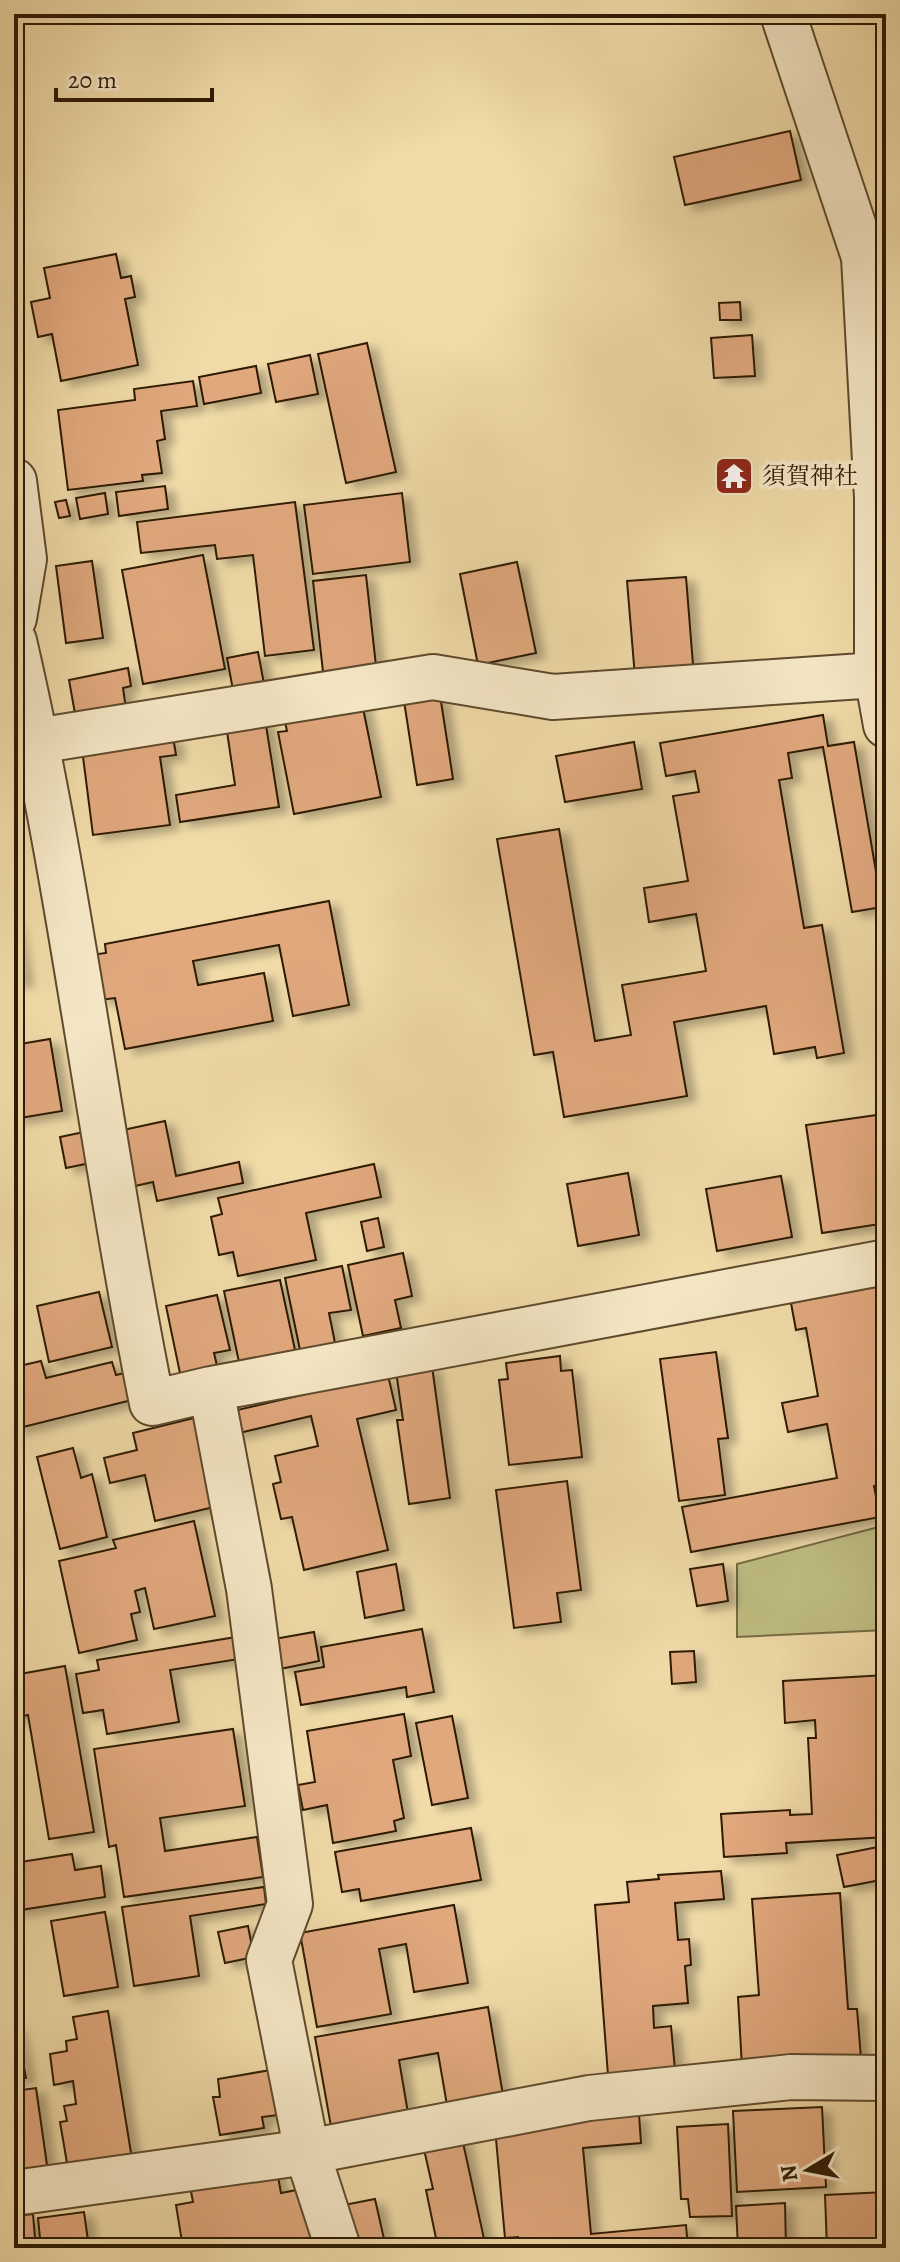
<svg xmlns="http://www.w3.org/2000/svg" width="900" height="2262" viewBox="0 0 900 2262" font-family="Alegreya,'Noto Serif JP',serif">
  <style>
    .green { fill: #c0bf84; stroke: #766c44; stroke-width: 2 }
    .building { fill: #e1a87e; stroke: #2d1a04; stroke-width: 2; filter: url(#shadow) }
    .lines { fill: none; stroke-linecap: round; stroke-linejoin: round }
    .street-casing { stroke: #5e4a2d; stroke-width: 48 }
    .street { stroke: #f6e8c7; stroke-width: 44 }
    .labels { text-anchor: middle; dominant-baseline: central; stroke-width: 8; stroke-linejoin: round; paint-order: stroke }
    .poi-label { font-size: 24px; fill: #2d1a04; stroke: #f6e8c7; text-anchor: start }
  </style>
  <defs>
    <filter id="shadow"><feDropShadow dx="9" dy="5" stdDeviation="4" flood-color="#0004"/></filter>
  </defs>
  <rect width="100%" height="100%" fill="#f1dca9"/>
  <filter id="stains"><feTurbulence type="fractalNoise" baseFrequency=".0025" numOctaves="4"/><feColorMatrix values="0 0 0 0 .2 0 0 0 0 .09 0 0 0 0 .02 0 0 0 .5 -.17"/></filter>
  <radialGradient id="worn" r=".72"><stop offset=".6" stop-color="#630" stop-opacity="0"/><stop offset="1" stop-color="#630" stop-opacity=".3"/></radialGradient>
  <path class="green" d="M886,1525V1630L737,1637V1564Z"/>
  <path class="building" d="M790,131L801,180L685,205L674,157Z
    M116,254L121,278L131,276L135,297L125,299L138,365L61,381L52,334L38,337L31,302L50,298L44,268Z
    M740,302L741,320H720L719,303Z
    M752,335L755,376L714,378L711,338Z
    M367,343L396,472L346,483L318,354Z
    M310,355L318,394L276,402L268,364Z
    M256,366L261,393L204,404L199,377Z
    M193,381L197,406L161,411L165,439L157,441L162,473L142,475L143,481L68,490L58,410L135,400L134,389Z
    M165,486L168,509L119,516L116,492Z
    M105,493L108,514L80,519L76,498Z
    M402,493L410,562L313,574L304,505Z
    M66,500L70,516L59,518L55,502Z
    M295,502L314,650L265,656L253,555L217,559L215,545L141,553L137,522Z
    M203,555L225,669L143,684L122,570Z
    M92,561L103,638L66,643L56,566Z
    M517,562L536,653L478,665L460,574Z
    M366,575L376,666L323,672L313,581Z
    M686,577L693,665H688V673L635,677L627,581Z
    M258,652L264,684L233,690L227,658Z
    M128,668L131,686L123,688L126,709L76,719L69,680Z
    M440,695L453,779L417,785L404,701Z
    M362,703L381,797L294,814L278,732L287,731L284,718Z
    M823,715L828,746L854,742L882,907L852,912L823,747L788,753L792,778L779,780L804,928L822,925L844,1053L817,1058L815,1047L774,1054L766,1006L674,1022L687,1096L564,1117L553,1052L534,1055L497,839L559,829L595,1041L631,1035L622,985L706,971L696,914L649,922L644,888L688,881L673,796L699,792L695,771L666,776L660,743Z
    M265,719L279,807L180,822L176,795L235,785L226,725Z
    M173,737L176,755L160,757L170,825L93,835L82,749Z
    M634,742L642,789L565,802L556,756Z
    M329,901L349,1005L293,1016L279,945L193,961L198,985L264,973L273,1021L125,1049L115,998L100,1000L91,955L106,953L105,944Z
    M14,918L24,981L14,983Z
    M50,1039L62,1111L14,1119V1045Z
    M884,1114L886,1223L822,1233L806,1125Z
    M165,1121L176,1176L239,1162L243,1183L157,1201L153,1182L135,1186L123,1130Z
    M89,1131L95,1162L66,1168L60,1137Z
    M374,1164L381,1197L306,1213L316,1260L238,1276L233,1252L219,1255L211,1217L222,1214L218,1198Z
    M628,1173L639,1235L578,1246L567,1184Z
    M781,1176L792,1237L717,1251L706,1189Z
    M378,1218L384,1247L367,1251L361,1222Z
    M403,1253L412,1296L395,1300L401,1328L363,1336L348,1265Z
    M342,1266L351,1310L329,1313L335,1343L300,1350L285,1278Z
    M280,1280L295,1350L239,1362L224,1291Z
    M886,1285V1484L874,1486L880,1517L691,1552L682,1507L837,1478L827,1424L788,1432L782,1403L818,1396L806,1328L796,1330L791,1303Z
    M99,1292L112,1347L49,1362L37,1306Z
    M217,1295L230,1350L214,1353L218,1370L181,1378L166,1306Z
    M716,1352L728,1438L718,1439L725,1495L679,1501L660,1359Z
    M560,1356L561,1371L572,1370L582,1457L509,1465L499,1380L508,1379L506,1363Z
    M41,1361L46,1378L112,1362L116,1375L133,1371L140,1398L15,1429L14,1399L22,1397L15,1367Z
    M432,1366L450,1498L409,1504L397,1420H403L396,1371Z
    M388,1375L396,1410L357,1419L388,1550L304,1570L292,1517L281,1519L273,1484L281,1482L275,1456L318,1446L311,1416L235,1434L229,1412Z
    M194,1418L214,1507L155,1521L145,1475L110,1483L104,1458L137,1450L133,1433Z
    M73,1448L81,1478L92,1474L107,1537L60,1549L37,1457Z
    M567,1481L581,1590L557,1593L561,1622L514,1628L496,1490Z
    M194,1521L215,1616L154,1629L145,1588L135,1591L140,1612L131,1614L137,1640L79,1653L59,1561L116,1548L113,1540Z
    M396,1564L404,1610L365,1618L357,1572Z
    M723,1564L728,1601L697,1606L690,1569Z
    M422,1629L434,1692L407,1697L406,1687L301,1705L295,1672L324,1667L321,1647Z
    M314,1632L319,1661L280,1669L274,1639Z
    M242,1636L245,1658L170,1670L179,1722L107,1734L103,1710L83,1713L76,1674L99,1670L97,1660Z
    M694,1651L696,1682L672,1684L670,1652Z
    M65,1666L94,1832L49,1839L28,1715L14,1718V1675Z
    M886,1675V1837L786,1843L787,1853L724,1857L721,1814L790,1810V1815L812,1814L808,1738H816L815,1720L785,1723L783,1681Z
    M404,1714L411,1756L393,1760L404,1818L394,1821L396,1831L333,1843L327,1805L303,1810L298,1785L315,1782L307,1731Z
    M452,1716L468,1798L432,1805L416,1723Z
    M233,1729L245,1806L160,1818L165,1851L257,1837L263,1877L124,1897L116,1845L109,1847L94,1749Z
    M471,1828L481,1880L361,1901L359,1889L342,1892L335,1852Z
    M883,1846L886,1879L844,1887L837,1855Z
    M72,1854L75,1870L101,1866L105,1897L14,1911V1863Z
    M721,1871L724,1899L675,1903L678,1940L689,1939L691,1965L685,1966L688,2003L653,2006L654,2028L671,2026L675,2070L608,2075L595,1905L629,1902L627,1882L659,1879L658,1875Z
    M264,1887L266,1904L190,1916L199,1976L134,1986L122,1907Z
    M840,1893L848,2009H857L861,2058L742,2067L738,1997L759,1995L752,1899Z
    M454,1905L468,1983L414,1992L406,1944L379,1949L391,2014L317,2027L300,1933Z
    M105,1912L118,1987L64,1996L51,1921Z
    M248,1926L254,1957L225,1963L218,1932Z
    M488,2007L504,2101L448,2111L438,2053L399,2060L409,2119L332,2132L315,2037Z
    M108,2011L132,2159L68,2169L60,2122L67,2121L64,2106L76,2104L73,2081L54,2085L50,2054L67,2051L66,2041L77,2039L73,2017Z
    M16,2025L26,2078L14,2080V2026Z
    M271,2070L278,2115L262,2117L264,2128L220,2135L213,2097H220L218,2079Z
    M36,2088L48,2172L14,2177V2091Z
    M822,2107L826,2187L737,2192L733,2111Z
    M639,2114L641,2143L583,2148L591,2234L686,2225L688,2248H519L518,2237L505,2238L495,2128Z
    M728,2124L732,2216L690,2217L688,2199H681L677,2127Z
    M462,2138L486,2248H438L426,2190L433,2189L423,2145Z
    M277,2171L281,2193L312,2187L320,2237L278,2244V2248H183L176,2205L193,2202L190,2186Z
    M886,2192V2248H827L825,2195Z
    M375,2199L386,2248H351L339,2206Z
    M785,2203L786,2248H738L736,2206Z
    M84,2212L89,2248H41L38,2218Z
    M33,2214L35,2238L17,2239L18,2248H14V2216Z"/>
  <g class="lines">
    <g class="street-casing">
      <path id="street" d="M783,14L864,257L877,498V675L886,725
        M14,481L24,559L14,618
        M14,641C72,892 101,1150 152,1403L211,1389L249,1589L290,1904L269,1960L307,2152L338,2248
        M37,741L433,677L553,697L877,675
        M211,1389L886,1262
        M14,2193L307,2152L589,2098L791,2077L886,2078"/>
    </g>
    <use href="#street" class="street"/>
  </g>
  <defs>
    <g id="temple-square" transform="scale(2)"><rect x="-9" y="-9" width="18" height="18" rx="4" fill="#8f2418" stroke="#f6e8c7"/><path d="M0-6L5-2H3V0L6.5 2.5H4V6H1.5V3h-3V6H-4V2.5H-6.5L-3 0V-2H-5Z" fill="#fff"/></g>
  </defs>
  <g fill-rule="evenodd">
    <use href="#temple-square" x="734" y="476"/>
  </g>
  <g class="labels">
    <g class="poi-label">
      <text x="762" y="476">須賀神社</text>
    </g>
  </g>
  <rect width="900" height="2262" fill="none" stroke="#f1dca9" stroke-width="48"/>
  <rect x="16" y="16" width="868" height="2230" fill="none" stroke="#2d1a04" stroke-width="4"/>
  <rect x="24" y="24" width="852" height="2214" fill="none" stroke="#2d1a04" stroke-width="2"/>
  <g transform="translate(808 2170) rotate(260)" stroke="#f6e8c7" stroke-width="6" paint-order="stroke">
  <path d="M0-6L14 30L0 20L-14 30Z" fill="#2d1a04"/>
  <text y="-12" font-size="22" font-weight="bold" text-anchor="middle" fill="#2d1a04">N</text>
  </g>
  <path d="M56 88v12h156v-12" fill="none" stroke="#2d1a04" stroke-width="4"/>
  <text x="68" y="88" font-size="24" fill="#2d1a04" stroke="#f6e8c7" stroke-width="6" paint-order="stroke">20 m</text>
  <rect width="100%" height="100%" filter="url(#stains)"/>
  <rect width="100%" height="100%" fill="url(#worn)"/>
</svg>
